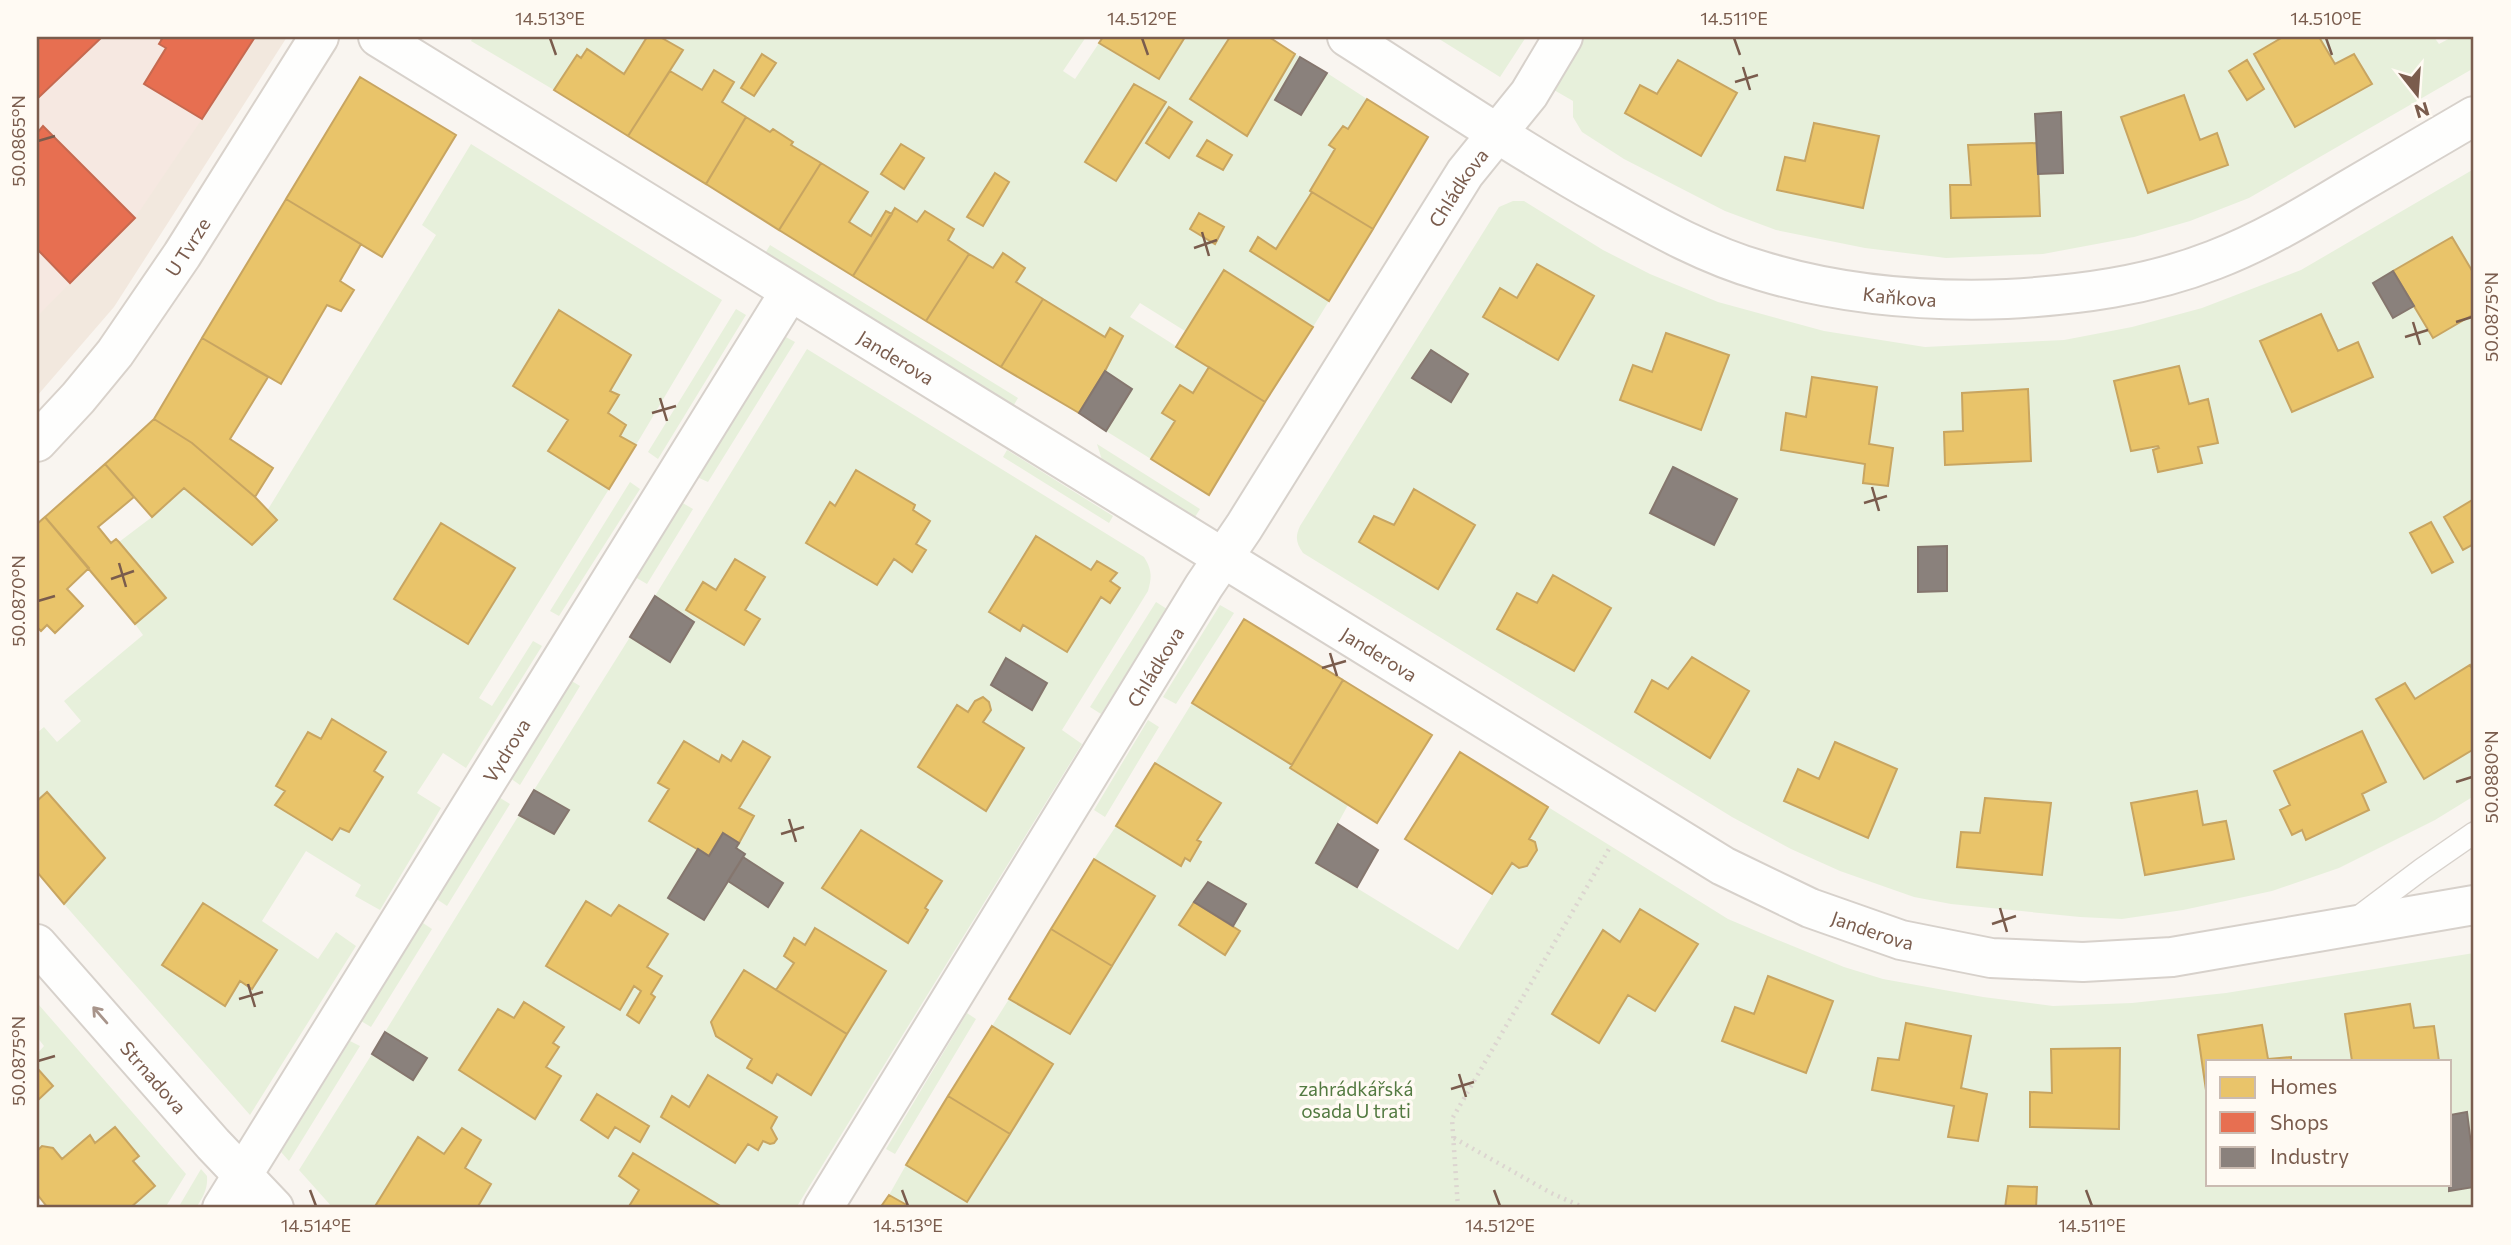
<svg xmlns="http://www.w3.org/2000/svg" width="2511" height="1245" viewBox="0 0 2511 1245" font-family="Commissioner,sans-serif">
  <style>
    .residential { fill: #f2e8de }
    .commercial { fill: #f6e8e1 }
    .green { fill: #e7f0db; fill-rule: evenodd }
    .homes { fill: #e9c46a; stroke: #c8a561; stroke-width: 2 }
    .shops { fill: #e76f51; stroke: #c66950; stroke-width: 2 }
    .industry { fill: #8a817c; stroke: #85766e; stroke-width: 2 }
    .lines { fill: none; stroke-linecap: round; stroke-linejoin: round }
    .lane-casing { stroke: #d7d1cb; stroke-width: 24 }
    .street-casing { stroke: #d7d1cb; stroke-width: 42 }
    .secondary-casing { stroke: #d9d2cb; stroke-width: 42 }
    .path { stroke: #dcd5d0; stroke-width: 4.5; stroke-dasharray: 2 5; stroke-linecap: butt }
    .lane { stroke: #fefefd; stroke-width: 21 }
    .street { stroke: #fefefd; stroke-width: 38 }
    .secondary { stroke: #fefefd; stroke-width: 38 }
    .oneway { stroke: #a8958b }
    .ticks { fill: none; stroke: #7a5c4d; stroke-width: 2.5 }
    .labels { text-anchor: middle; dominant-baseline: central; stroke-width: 7; stroke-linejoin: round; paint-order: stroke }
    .street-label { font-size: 19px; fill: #7a5c4d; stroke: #fffaf3 }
    .park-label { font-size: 19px; fill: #537a41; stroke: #fffaf3 }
    .neatline { fill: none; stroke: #7a5c4d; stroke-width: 2.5 }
    .ticks-label { font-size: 18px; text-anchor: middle; fill: #7a5c4d }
  </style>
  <rect width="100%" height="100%" fill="#f9f5f0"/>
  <path class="residential" d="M37,37H287L114,307L37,396Z"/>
  <path class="commercial" d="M102,37H158L162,39L159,44L166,48L144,84L202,119L135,218L44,127L37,133V99Z
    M37,249L70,283L37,317Z"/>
  <path class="green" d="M473,37H647L624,74L587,50L581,58L577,56L554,90L471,41Z
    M660,37H1086L1063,71L1075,79L1099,43L1159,79L1185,37H1230L1190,99L1247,136L1295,54L1300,57L1275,101L1301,115L1327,73L1367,99L1348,129L1342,126L1329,145L1335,149L1310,190L1312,192L1276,249L1258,237L1250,250L1329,301L1313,327L1224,271L1185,331L1140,303L1130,317L1209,367L1193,393L1180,385L1162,412L1175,421L1151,459L1106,431L1132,389L1105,371L1123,337H1105L969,254L948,240L954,228L926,211L917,222L895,209L892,214L886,211L871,236L849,222L867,191L791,145L793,142L774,129L770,132L722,102L734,82L714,70L702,90L670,71L682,50ZM1134,84L1165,103L1116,181L1086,162ZM1169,107L1192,122L1169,157L1146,143ZM901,144L924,158L904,189L881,174ZM995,173L1009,183L982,226L968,217ZM1199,213L1224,227L1215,244L1190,230Z
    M1436,37H1526L1500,77Z
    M1585,37H2283L2254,54L2296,127L2372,84L2354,54L2335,64L2319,37H2434L2439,44L2452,37H2474V68L2249,198L2190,221L2134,237L2043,254L1946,258L1865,248L1776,230L1725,211L1624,159L1582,132L1573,117V101L1554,90ZM1678,60L1737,93L1701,156L1657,94ZM2246,60L2264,89L2247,100L2229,71ZM2184,95L2200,140L2218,134L2228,165L2148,193L2121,117ZM2061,112L2063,173L2038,174L2040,216L1951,218V186L1971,185L1969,145L2037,143L2035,114ZM1814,123L1879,137L1863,208L1777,190L1785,157L1805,161Z
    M471,144L722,300L636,445L620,436L626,424L608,413L618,395L610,391L630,355L559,310L513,385L568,420L549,451L609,489L479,698L492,706L533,641L542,646L466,768L443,753L417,793L441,808L380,910L355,896L361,885L306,851L262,921L318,959L336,932L356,946L250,1115L64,904L105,858L46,793L37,801V733L44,727L57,742L81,721L64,701L143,635L135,624L166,598L119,542L152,517L184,488L252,544L267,511L436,235L422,225ZM441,523L514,568L467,644L394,599ZM332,719L386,752L374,771L383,777L349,832L340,828L332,840L275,805L285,791L276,785L308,732L321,739ZM203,903L277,950L252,989L240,981L163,965Z
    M2474,169V274L2451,237L2373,283L2393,317L2414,306L2433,338L2474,314V499L2444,517L2463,550L2474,544V672L2470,665L2415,699L2377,700L2424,778L2474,749V796L2435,820L2339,868L2272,891L2183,910L2122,919L2080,917L1951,904L1914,897L1840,871L1791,849L1732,817L1303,553C1296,543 1295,537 1300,526L1499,207L1513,201H1524L1603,250L1650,274L1718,302L1824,331L1925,347L2064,340L2132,327L2202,308L2301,270ZM1537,264L1594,296L1558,360L1500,288L1517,298ZM1667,333L1729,356L1701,430L1621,400L1633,366L1652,372ZM2260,341L2338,351L2358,343L2373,377L2292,412ZM1431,350L1468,374L1450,402L1413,377ZM2179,366L2201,463L2159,472L2153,451L2159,448L2158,446L2131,451L2114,381ZM1812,377L1877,387L1863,483L1865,464L1781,450L1786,414L1806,417ZM2028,389L2030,461L1944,432L1963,431V393ZM1414,490L1475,525L1438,589L1359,542L1374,516L1394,525ZM2431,522L2453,561V562L2411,533ZM1946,546L1947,591L1918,592V547ZM1553,575L1611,608L1574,671L1498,629L1517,593L1537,603ZM1692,658L1749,691L1710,757L1635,712L1652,680L1668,689ZM2362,732L2386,782L2362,794L2369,810L2307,840L2302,830L2291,834L2281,810L2290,805L2275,771L2336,741ZM1836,743L1897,769L1867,838L1784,801L1798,770L1819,779ZM2197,791L2203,825L2226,821L2234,859L2145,875L2132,803ZM1985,798L2051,803L2042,875L1957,867L1961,832L1980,833Z
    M770,245L1018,398L1012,408L763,257Z
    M736,309L746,315L658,459L648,452Z
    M784,336L795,342L708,482L697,477Z
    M807,349L1144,557C1152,570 1152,577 1148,591L1062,730L1082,744L796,1208H721L633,1153L619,1176L639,1190L628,1208H477L491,1184L465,1168L481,1140L444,1154L418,1137L374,1208H333L299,1170L372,1054L413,1079L427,1058L385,1032L519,815L554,834L569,811L534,790L630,637L670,661L694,622L655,596ZM856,470L915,505L913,510L930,522L916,544L926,550L912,572L894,559L877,585L807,543L831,503L835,506ZM1036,536L1091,570L1097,561L1117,573L1110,581L1119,588L1110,602L1101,597L1067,651L1023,625L1020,631L989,612ZM735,559L765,577L745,610L760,620L744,645L686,610L703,582L716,590ZM1006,659L1047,684L1032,710L991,685ZM984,698L989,702L991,710L983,722L1024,748L986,810L968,712L975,701ZM684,741L719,762L722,755L731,761L743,741L770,757L739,808L754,817L736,848L744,854L743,857L783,883L769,906L728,881L704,920L668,898L698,849L649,821L669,789L659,783ZM861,830L942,881L925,909L822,888ZM586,901L611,916L619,905L668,934L647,967L662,976L651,994L655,998L639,1022L627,1015L641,991L634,986L619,1010L546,965ZM795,939L805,945L886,971L811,1095L777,1074L771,1083L747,1068L752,1059L716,1036L711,1022L744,970L776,990L794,963L784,956ZM524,1002L564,1027L553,1043L559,1047L546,1067L561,1076L459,1070L498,1009L514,1018ZM708,1075L777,1117L771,1128L777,1139L774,1143L770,1144L763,1141L758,1150L748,1144L735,1163L661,1117L672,1096L689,1107Z
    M1097,444L1200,509L1195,517L1102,460Z
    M1007,450L1113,516L1109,523L1003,457Z
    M630,482L640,489L559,616L550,611Z
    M681,502L693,509L647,584L635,577Z
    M1156,602L1167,609L1101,714L1090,707Z
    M1220,605L1234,613L1176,704L1163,697Z
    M570,680L580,686L520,785L510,778Z
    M1192,703L1292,765L1290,769L1348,805L1316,863L1458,950L1512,863L1519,868L1535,842L1529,839L1548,807L1728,919L1768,936L1844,967L1883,979L1983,997L2053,1006L2132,1003L2226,993L2474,953V1168L2467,1113L2450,1115V1061H2439L2434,1026L2414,1028L2409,1004L2345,1014L2352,1061H2291L2290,1057L2268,1059L2262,1025L2198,1036L2208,1104V1184H2448L2449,1190L2474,1187V1208H2036L2037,1187L2008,1186L2005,1208H912L889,1195L906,1165L967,1202L1052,1064L992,1026L1009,999L1070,1034L1155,896L1094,859L1116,826L1180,866L1185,858L1190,860L1201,843L1197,840L1220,803L1155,763ZM1208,882L1245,904L1233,926L1240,931L1225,954L1179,925ZM1640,909L1698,945L1655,1011L1628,995L1598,1043L1552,1014L1603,931L1620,942ZM1768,977L1833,1001L1806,1073L1723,1041L1735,1007L1754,1014ZM1970,1036L1961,1088L1987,1095L1977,1141L1948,1136L1954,1106L1872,1090L1899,1060ZM2051,1049H2119V1128L2030,1127V1093H2052Z
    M1148,720L1159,727L1105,817L1094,810Z
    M497,796L510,804L447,906L435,898Z
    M420,921L432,929L371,1027L361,1021Z
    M39,1005L186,1174L165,1208H130L155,1186L133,1161L139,1156L115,1127L95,1143L89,1136L62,1159L53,1148L43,1146L37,1151V1101L53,1086L37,1068V1054L44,1046L37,1037V1008Z
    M967,1013L976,1019L895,1154L886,1149Z
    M350,1041L360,1046L289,1161L281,1152Z
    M201,1169L207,1176C208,1189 203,1197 196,1208H178Z"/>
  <path class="homes" d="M647,37H660L683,50L628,136L554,90L577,55L581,58L587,49L624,74Z
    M1103,37H1185L1159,79L1099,43Z
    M1230,37H1269L1295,54L1247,136L1190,99Z
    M2283,37H2319L2335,64L2354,54L2372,84L2295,127L2254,54Z
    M762,54L776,63L754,96L741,88Z
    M1678,60L1737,93L1701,156L1625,113L1640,85L1657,94Z
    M2247,60L2264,89L2247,100L2229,71Z
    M714,70L734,82L722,102L746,117L706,184L628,136L670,71L702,90Z
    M360,77L456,135L382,257L286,199Z
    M1134,84L1166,102L1116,181L1085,162Z
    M2184,95L2200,140L2217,133L2228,165L2148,193L2121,117Z
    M1367,99L1428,137L1373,229L1310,191L1335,149L1329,145L1343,126L1348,129Z
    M1169,107L1192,122L1169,158L1146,143Z
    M746,117L770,132L773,129L793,142L791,145L821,163L779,230L706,184Z
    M1814,123L1879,136L1863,208L1777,190L1785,157L1805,161Z
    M1207,140L1232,155L1223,170L1197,156Z
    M2037,143L2040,216L1951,218L1950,185H1971L1968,145Z
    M901,144L924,158L904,189L881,174Z
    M821,163L868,192L849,222L871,236L886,211L892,214L853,276L779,230Z
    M995,173L1009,182L983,226L967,217Z
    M1312,192L1373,229L1329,301L1250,251L1258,237L1276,249Z
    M286,199L361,244L340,281L354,290L341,311L327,305L281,384L202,338Z
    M895,208L917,222L925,211L954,229L948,240L969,254L926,321L853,276Z
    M1199,213L1224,227L1215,244L1190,229Z
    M2452,237L2474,274V314L2433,338L2393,271Z
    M1003,253L1025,268L1016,282L1043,299L1001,367L926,321L969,254L993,268Z
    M1537,264L1594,296L1558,360L1483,317L1500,288L1517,298Z
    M1224,270L1313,327L1265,402L1176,347Z
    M1043,299L1105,337L1110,328L1123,336L1105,371L1079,413L1001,367Z
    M559,310L631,355L610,391L619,395L608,413L626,425L620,436L636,445L609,489L548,451L568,420L513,386Z
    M2321,314L2338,351L2358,342L2373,377L2292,412L2260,341Z
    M1666,333L1729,355L1701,430L1620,400L1633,365L1652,372Z
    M202,338L268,377L230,439L273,468L255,497L192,443L154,419Z
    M2179,366L2189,404L2208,399L2218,443L2198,447L2202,463L2158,472L2153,450L2159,448L2158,446L2131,451L2114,381Z
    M1209,367L1265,402L1209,495L1151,459L1175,421L1162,413L1180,385L1193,393Z
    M1812,377L1877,387L1869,444L1893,448L1888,486L1863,483L1865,464L1781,450L1786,413L1806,417Z
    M2028,389L2031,461L1945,465L1944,432L1963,431L1962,393Z
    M154,419L192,443L255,497L277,520L252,545L184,488L152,517L105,464Z
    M105,464L134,497L98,527L111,543L116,539L119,542L166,598L135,624L45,517Z
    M856,470L915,505L913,510L930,521L916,544L926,550L912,572L894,559L877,585L806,543L830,502L835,506Z
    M1414,489L1475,525L1438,589L1359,542L1374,516L1394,525Z
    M2474,499V544L2463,550L2444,517Z
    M45,517L89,568L67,589L83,606L55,633L47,625L41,631L37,627V524Z
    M2431,522L2453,562L2432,573L2410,533Z
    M441,523L515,568L468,644L394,599Z
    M1036,536L1091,570L1097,561L1117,573L1110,581L1120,588L1110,603L1101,597L1067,652L1023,625L1020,631L989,612Z
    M735,559L765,577L745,610L760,619L744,645L686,610L703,582L716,590Z
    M1553,575L1611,608L1574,671L1497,629L1517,593L1537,603Z
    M1244,619L1343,680L1292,765L1192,703Z
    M1692,657L1749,691L1710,758L1635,712L1652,680L1668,689Z
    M2470,665L2474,672V749L2424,779L2376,699L2405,683L2415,699Z
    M1343,680L1432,735L1377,823L1290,768Z
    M983,697L989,702L991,710L983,722L1024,748L986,811L918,767L957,705L968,712L975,701Z
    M332,719L386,752L374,771L383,777L349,832L340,828L332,840L275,805L285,791L276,786L308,732L321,739Z
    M2362,731L2386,782L2362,794L2369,810L2306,840L2302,830L2292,835L2280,810L2290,805L2274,771Z
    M684,741L719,762L722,755L731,761L743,741L770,757L739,808L754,816L739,843L723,833L709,856L649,821L669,789L658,783Z
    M1835,742L1897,769L1868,838L1784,801L1798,769L1819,779Z
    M1460,752L1548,807L1529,839L1535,842L1537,850L1527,866L1519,868L1512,863L1492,894L1405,839Z
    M1155,763L1221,803L1197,840L1201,842L1190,861L1185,858L1181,866L1116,826Z
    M2197,791L2203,825L2226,821L2234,859L2145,875L2131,803Z
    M47,792L105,858L64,904L37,872V801Z
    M1985,798L2051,803L2042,875L1957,867L1961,832L1980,833Z
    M861,830L942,881L925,908L928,910L908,943L822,888Z
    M1094,859L1155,896L1112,966L1051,929Z
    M586,901L611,916L619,905L668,934L647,967L662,976L651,994L655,997L639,1023L627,1015L641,991L634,986L620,1010L546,966Z
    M1194,902L1240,931L1225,955L1179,925Z
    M203,903L277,950L252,989L240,981L225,1006L162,965Z
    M1640,909L1698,944L1655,1011L1628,995L1599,1043L1552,1014L1603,930L1620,942Z
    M815,928L886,971L847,1034L776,990L794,963L784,956L794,938L805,945Z
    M1051,929L1112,966L1070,1034L1009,999Z
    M744,970L847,1034L811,1095L777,1074L772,1083L747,1068L752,1059L716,1036L711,1022Z
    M1768,976L1833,1001L1806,1073L1722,1041L1735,1007L1754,1014Z
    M524,1002L564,1027L553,1043L559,1047L546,1067L561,1076L535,1119L459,1070L498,1009L514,1018Z
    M2410,1004L2414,1028L2434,1026L2439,1061H2352L2345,1014Z
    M1906,1023L1971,1036L1961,1088L1987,1094L1978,1141L1948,1137L1954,1106L1872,1090L1878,1058L1899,1060Z
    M2262,1025L2268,1059L2291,1057V1061H2208V1104L2198,1035Z
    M992,1026L1053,1064L1010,1134L948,1096Z
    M2120,1048L2119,1129L2030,1127V1092L2052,1093L2051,1049Z
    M37,1068L53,1086L37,1101Z
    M708,1075L777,1117L771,1128L777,1139L774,1143L770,1144L763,1141L758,1150L748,1144L735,1163L661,1117L672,1096L689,1107Z
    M597,1094L649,1126L640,1142L615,1127L608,1138L581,1120Z
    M948,1096L1010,1134L967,1202L906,1165Z
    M115,1127L139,1156L133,1161L155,1186L130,1208H48L37,1194V1151L42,1146L53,1148L62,1159L90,1135L95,1143Z
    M462,1128L481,1140L465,1168L491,1184L477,1208H374L418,1137L444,1154Z
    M633,1153L722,1207L628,1208L639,1190L619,1176Z
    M2008,1186L2037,1187L2036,1208H2005Z
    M889,1195L912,1208H880Z"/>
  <path class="shops" d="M37,37H102L37,99Z
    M158,37H255L202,119L144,84L166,48L159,44L162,39Z
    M43,126L135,218L70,283L37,249V133Z"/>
  <path class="industry" d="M1300,57L1327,73L1301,115L1275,100Z
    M2061,112L2063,173L2038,174L2035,114Z
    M2393,271L2414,306L2393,318L2373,283Z
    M1431,350L1468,374L1451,402L1412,378Z
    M1105,371L1132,389L1106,431L1079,413Z
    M1673,467L1737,499L1714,545L1650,513Z
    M1947,546V591L1918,592V547Z
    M655,596L694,622L670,662L630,637Z
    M1006,658L1047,683L1032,710L991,685Z
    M534,790L569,810L554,834L519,815Z
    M1338,824L1378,850L1357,887L1316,863Z
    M723,833L739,843L736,848L745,854L704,920L668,898L698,849L709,856Z
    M743,857L783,883L768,907L728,881Z
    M1208,882L1246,904L1233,926L1194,902Z
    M385,1032L427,1058L413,1080L372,1054Z
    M2467,1112L2474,1168V1187L2449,1191L2450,1115Z"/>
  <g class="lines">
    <g class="lane-casing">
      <path id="lane" d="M2357,918L2422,869L2474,833"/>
    </g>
    <g class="street-casing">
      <g id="street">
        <path id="s1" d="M378,37C825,315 1276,588 1723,866L1810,908L1901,940L1991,958L2083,962L2172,957L2474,905"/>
        <path id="s2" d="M1347,37C1432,91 1516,148 1605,198C1655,226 1706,255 1762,271C1841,295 1925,302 2007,299C2078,295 2148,286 2214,260C2261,242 2303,217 2346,191C2389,166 2431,141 2474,116"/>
        <path id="s3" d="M37,944L213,1144L274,1208"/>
        <path id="s4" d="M222,1208L789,293"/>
        <path id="s5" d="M823,1208L1204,586L1244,527L1465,173L1529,94L1563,37"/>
      </g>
    </g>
    <g class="secondary-casing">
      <g id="secondary">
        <path id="s6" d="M37,442L78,398L115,353L182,255L319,37"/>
      </g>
    </g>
    <path class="path" d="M1454,1138L1551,1193L1585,1208
      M1458,1208L1452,1119L1609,849"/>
    <use href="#lane" class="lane"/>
    <use href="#street" class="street"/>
    <use href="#secondary" class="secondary"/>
  </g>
  <defs><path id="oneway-shaft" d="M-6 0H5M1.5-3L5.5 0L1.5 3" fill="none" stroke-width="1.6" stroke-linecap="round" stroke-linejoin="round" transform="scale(1.75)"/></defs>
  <use class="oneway" href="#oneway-shaft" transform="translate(100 1015) rotate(-131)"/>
  <path class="ticks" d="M550,38L556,55M1142,38L1148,55M1734,38L1740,55M2326,38L2332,55M1743,67L1750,90M1735,82L1758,75M38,141L55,136M1202,232L1209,256M1194,248L1217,240M2413,322L2420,345M2456,322L2472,317M2405,337L2428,330M660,398L667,421M652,413L676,406M1872,487L1879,511M1864,503L1887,496M119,563L126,587M111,579L134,571M38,601L55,596M1330,653L1337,676M1322,668L1346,661M2456,782L2472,777M789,819L796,842M781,834L804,827M2000,908L2007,932M1992,924L2016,916M248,984L255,1007M239,999L263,992M38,1061L55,1056M1459,1074L1466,1097M1451,1089L1474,1082M310,1190L316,1206M902,1190L908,1206M1494,1190L1500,1206M2086,1190L2092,1206"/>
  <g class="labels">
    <g class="street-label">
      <text stroke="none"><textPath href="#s5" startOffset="1202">Chládkova</textPath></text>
      <text stroke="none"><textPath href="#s6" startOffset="247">U Tvrze</textPath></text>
      <text stroke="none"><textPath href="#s2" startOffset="618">Kaňkova</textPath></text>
      <text stroke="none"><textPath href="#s1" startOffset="609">Janderova</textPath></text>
      <text stroke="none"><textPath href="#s1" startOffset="1176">Janderova</textPath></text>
      <text stroke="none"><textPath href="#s5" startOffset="635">Chládkova</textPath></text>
      <text stroke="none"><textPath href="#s4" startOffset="539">Vydrova</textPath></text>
      <text stroke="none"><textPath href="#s1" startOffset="1743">Janderova</textPath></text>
      <text stroke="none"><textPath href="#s3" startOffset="177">Strnadova</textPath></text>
    </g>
    <g class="park-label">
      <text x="1356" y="1088">zahrádkářská<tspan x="1356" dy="22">osada U trati</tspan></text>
    </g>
  </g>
  <rect width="2511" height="1245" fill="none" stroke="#fffaf3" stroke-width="77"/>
  <rect x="2206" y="1060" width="245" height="126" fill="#fffaf3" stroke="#cabbb1" stroke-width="2"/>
  <rect x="2220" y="1077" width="35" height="21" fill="#e9c46a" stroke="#cabbb1" stroke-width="2"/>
  <text x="2270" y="1094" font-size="21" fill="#7a5c4d">Homes</text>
  <rect x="2220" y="1112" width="35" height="21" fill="#e76f51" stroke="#cabbb1" stroke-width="2"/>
  <text x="2270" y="1130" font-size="21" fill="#7a5c4d">Shops</text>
  <rect x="2220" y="1147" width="35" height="21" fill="#8a817c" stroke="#cabbb1" stroke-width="2"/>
  <text x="2270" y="1164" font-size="21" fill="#7a5c4d">Industry</text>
  <g transform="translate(2417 94) rotate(163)" stroke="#fffaf3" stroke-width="5" paint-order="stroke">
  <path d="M0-5L12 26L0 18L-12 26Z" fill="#7a5c4d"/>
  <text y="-10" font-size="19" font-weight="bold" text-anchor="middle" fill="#7a5c4d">N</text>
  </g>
  <rect x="38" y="38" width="2434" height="1168" class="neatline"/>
  <g class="ticks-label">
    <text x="550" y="25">14.513°E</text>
    <text x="1142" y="25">14.512°E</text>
    <text x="1734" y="25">14.511°E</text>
    <text x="2326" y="25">14.510°E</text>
    <text transform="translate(19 141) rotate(-90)" y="6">50.0865°N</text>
    <text transform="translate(2492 317) rotate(-90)" y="6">50.0875°N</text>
    <text transform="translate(19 601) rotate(-90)" y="6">50.0870°N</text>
    <text transform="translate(2492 777) rotate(-90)" y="6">50.0880°N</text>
    <text transform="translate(19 1061) rotate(-90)" y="6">50.0875°N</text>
    <text x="316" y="1232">14.514°E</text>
    <text x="908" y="1232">14.513°E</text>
    <text x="1500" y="1232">14.512°E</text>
    <text x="2092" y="1232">14.511°E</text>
  </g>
</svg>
